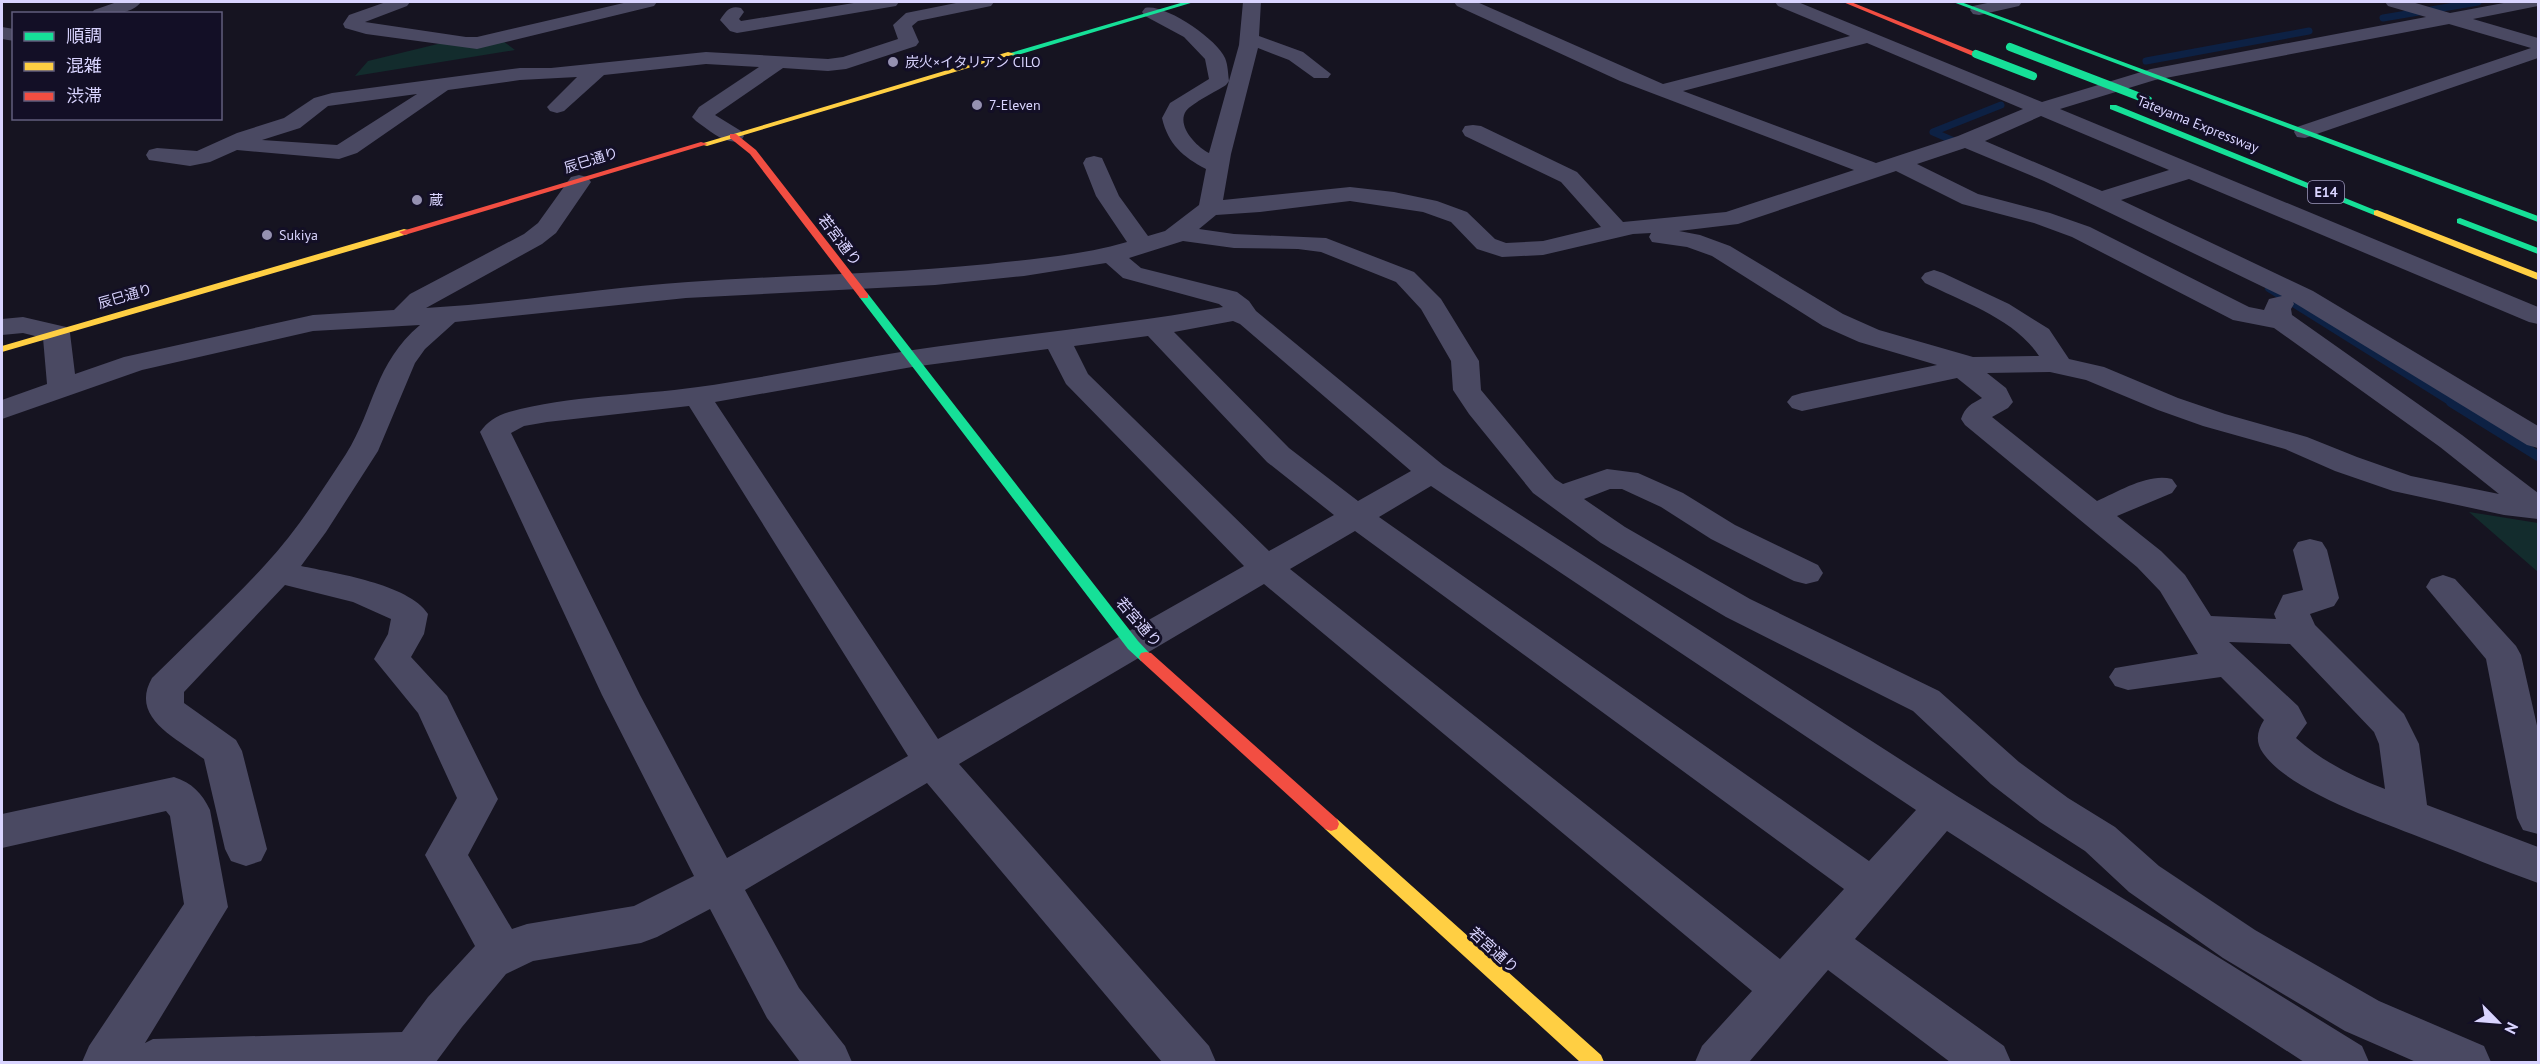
<svg xmlns="http://www.w3.org/2000/svg" width="2540" height="1064" viewBox="0 0 2540 1064" font-family="'PT Sans','Noto Sans JP',sans-serif">
  <style>
    .green { fill: #132c2d }
    .lines { fill: none; stroke-linecap: round; stroke-linejoin: round }
    .stream-far2 { stroke: #0d2144; stroke-width: 7 }
    .stream-far1 { stroke: #0d2144; stroke-width: 8 }
    .stream { stroke: #0d2144; stroke-width: 10 }
    .street { fill: #4a4962; fill-rule: evenodd }
    .fast { fill: #16e098; fill-rule: evenodd }
    .slow { fill: #ffcf43; fill-rule: evenodd }
    .jam { fill: #f24e42; fill-rule: evenodd }
    .fast-bridge { stroke: #16e098; stroke-width: 8 }
    .poi-dot { fill: #9591b1; stroke: #130f26; stroke-width: 2 }
    .labels { text-anchor: middle; dominant-baseline: central; stroke-width: 6; stroke-linejoin: round; paint-order: stroke }
    .far-poi-label { font-size: 14px; fill: #d9d4ff; stroke: #130f26; text-anchor: start }
    .far-street-label { font-size: 14px; fill: #d9d4ff; stroke: #130f26 }
    .shield { fill: #130f26; stroke: #9e99be; stroke-width: 1.5 }
    .shield-label { font-size: 14px; font-weight: bold; fill: #d9d4ff }
    .street-label { font-size: 15px; fill: #d9d4ff; stroke: #130f26 }
  </style>
  <rect width="100%" height="100%" fill="#161421"/>
  <path class="green" d="M499,38L515,50L355,76L368,61L450,41Z
    M2469,512L2538,523V572Z"/>
  <g class="lines">
    <path class="stream-far2" d="M2383,18L2478,2
      M2146,61L2309,31
      M1961,144L1933,132L2001,105"/>
    <path class="stream-far1" d="M2269,288L2453,403"/>
    <path class="stream" d="M2451,402L2538,456"/>
    <path class="street" d="M117,2H141C130,16 107,14 91,14L94,10Z
      M386,2H410L407,6L365,22L466,37H477L628,2H657L654,6L477,49L366,34L345,28L343,24L349,15Z
      M860,2H899L896,6L890,7L737,33L730,31L720,20C726,11 730,5 741,8L744,12L739,19L741,21Z
      M961,2H994L991,6L918,21L912,26L919,42L916,46L846,69L828,71L783,68L715,115L741,131L744,136L741,141C724,145 709,130 696,121L692,117L699,107L759,67L706,64L604,75L564,111L557,113L550,111L547,107L577,77L520,80L448,90L357,153L339,159L237,150L210,162L190,166L149,160L146,155L149,150L157,148L197,151L237,133L284,118L314,98L332,93L520,68H551L706,52L828,59L843,57L898,39L893,25L906,13ZM417,94L337,145L262,140L300,128L328,106Z
      M1243,2H1261L1259,36L1303,52L1331,74L1328,78H1314L1289,60L1258,48L1231,154L1223,200L1350,187L1394,192L1437,201L1467,212L1495,239L1506,243L1543,241L1601,227L1561,182L1465,136L1462,131L1465,126L1473,125L1481,126L1577,172L1623,222L1726,212L1854,170L1620,81L1457,6L1454,2H1477L1663,84L1850,36L1778,6L1775,2H1798L2042,102L2151,69L2426,17L2388,6L2385,2H2412L2450,13L2509,2H2538V6L2473,19L2538,38V58L2305,138L2297,137L2294,132L2297,127L2531,48L2449,24L2155,80L2060,109L2538,307V324L2529,322L2189,179L2121,200L2313,291L2538,426V448L2527,445L2293,302L2294,304L2291,309L2292,315L2462,435L2538,493V519L2504,515L2393,491L2335,471L2285,449L2203,426L2158,410L2086,380L2050,372L1987,373L2006,388L2013,402L2008,408L1992,417L2097,501C2120,491 2148,473 2172,479L2177,486L2172,493L2117,516L2161,551L2185,575L2211,616L2276,619L2274,614L2283,595L2303,590L2293,550L2298,542L2310,539L2322,542L2327,550L2339,598L2334,606L2310,614L2315,625L2404,714L2419,744L2427,805L2538,847V883C2501,870 2464,854 2427,840C2383,822 2290,792 2263,753C2255,742 2257,731 2264,720L2221,677L2128,690L2115,686L2109,677L2115,668L2198,654L2160,591L2137,567L1965,425L1961,419C1965,407 1971,404 1982,398L1957,378L1802,411L1792,408L1787,402L1792,396L1802,393L1937,365L1859,342L1823,326L1712,256L1687,247L1652,242L1649,237L1651,233L1633,234L1543,255L1502,257L1477,249L1451,222L1423,212L1350,201L1260,212L1216,215L1199,229L1234,234L1326,238L1414,272L1441,299L1479,361L1481,390L1555,479L1563,484L1607,469L1638,473L1683,493L1735,525L1818,565L1823,573L1818,581L1806,584L1794,581L1711,539L1661,507L1622,489H1610L1584,499L1625,527L1750,599L1939,691L2019,762L2068,798L2115,827L2159,866L2255,930L2379,1001L2484,1046L2491,1062H2416L2345,1031L2223,958L2129,892L2085,851L2040,822L1991,784L1913,711L1726,617L1601,543L1533,493L1469,414L1453,390L1451,361L1421,309L1396,282L1321,252L1298,249L1234,248L1183,241L1129,258L1141,268L1237,292L1249,301L1256,311L1443,465L1957,796L2362,1046L2369,1062H2304L1947,831L1855,939L2004,1046L2011,1062H1950L1828,970L1749,1062H1695L1702,1046L1752,991L1264,584L959,764L1209,1046L1216,1062H1162L927,783L745,890L799,988L845,1046L852,1062H800L767,1018L710,909L657,937L641,943L533,961L506,974L462,1027L436,1062H82L89,1046L184,904L170,816L166,811L2,848V814L174,777C192,783 202,793 210,810L228,907L145,1043L153,1039L402,1032L428,997L475,946L425,855L457,798L418,713L374,659L388,634L391,619L353,602L285,585L184,692V703L236,740L242,751L267,849L261,861L246,866L231,861L225,849L204,759C177,738 129,718 152,678C189,641 229,604 265,565C296,532 321,492 346,454C375,408 374,364 420,325L313,331L142,370L2,419V400L47,384L43,338L23,333L2,335V319L23,317L66,327L70,333L75,374L124,357L313,315L394,310L410,294L524,234L538,223L571,177L579,175L587,177L591,182L556,233L542,244L426,308C514,303 601,288 688,282C788,275 889,274 988,264C1034,259 1083,255 1127,242L1096,196L1083,163L1086,158L1094,156L1102,158L1119,196L1148,236L1165,231L1199,205L1206,169C1183,157 1168,144 1162,118L1170,103L1209,79L1205,59L1184,37L1145,16L1142,12L1145,8C1164,3 1217,39 1225,58C1228,65 1228,74 1229,81L1226,85C1217,91 1192,103 1186,111C1176,126 1197,147 1209,153L1239,45ZM1867,43L2023,109L1958,136L1876,163L1683,91ZM2041,116L2169,170L2102,191L1985,141ZM1965,148L2044,181L2282,296L2269,299L2264,310L2249,307L2090,227L2050,213L1978,194L1917,164ZM1896,171L1962,204L2034,223L2072,237L2233,320L2274,328L2440,447L2499,494L2411,476L2357,457L2307,437L2225,414L2178,398L2104,367L2069,359L2049,329L2009,304L1943,273L1934,270L1925,273L1921,278L1925,283C1963,302 2015,319 2039,356L1973,357L1879,330L1843,314L1730,246L1700,235L1679,231L1738,224ZM1106,263L1123,278L1219,304L1223,307C1120,325 1016,335 913,350C841,361 770,377 698,387C635,396 570,395 509,412C496,416 488,421 480,432L602,695L694,876L634,906L527,924L512,929L468,855L498,799L447,696L411,657L424,634L428,614C409,584 334,573 301,566L326,532L378,451L415,363L425,349L455,322L686,298L935,285L1024,276ZM1233,321L1240,324L1411,471L1358,501L1289,448L1174,332ZM1148,336L1267,462L1334,515L1269,551L1088,374L1074,346ZM1048,349L1066,384L1244,566L938,739L715,402L912,367ZM689,406L908,756L727,858L640,695L511,433L524,426L547,422ZM1431,486L1916,810L1869,861L1379,517ZM1355,531L1844,889L1780,959L1290,569ZM2229,642L2290,644L2374,732L2379,744L2385,789C2353,777 2322,761 2296,738L2307,723L2298,706Z
      M1992,2H2022L2019,6L1979,15L1973,14L1970,10L1973,6Z
      M2,27L14,29V41L2,39Z
      M2443,575L2455,579L2516,646L2521,655L2538,730V834L2523,830L2517,818L2486,659L2426,587L2431,579Z"/>
    <path class="fast" d="M1184,2H1194L1014,56L1007,54Z
      M1953,2H1961L2538,216V222Z
      M2110,105H2116L2382,213L2374,215L2110,109Z
      M2460,218L2538,248V254L2457,223V219Z
      M864,293L868,294L1138,641L1153,657L1151,661H1141L1128,649L860,298L859,296Z"/>
    <path class="slow" d="M1008,52L1015,54L707,146L700,144Z
      M2377,210L2538,273V280L2374,215V211Z
      M404,229L408,230V234L2,352V346Z
      M1331,817L1337,819L1601,1055L1604,1062H1580L1325,829L1323,824L1325,819Z"/>
    <path class="jam" d="M1843,2H1851L1980,54L1973,56Z
      M730,134H736L756,150L868,294V298H860L750,154L730,138Z
      M701,142L708,144L408,234L404,235L399,232Z
      M1146,652L1151,653L1337,819L1339,824L1337,829L1331,831L1325,829L1141,661L1139,657L1141,653Z"/>
    <path class="fast-bridge" d="M2010,47L2148,100
      M1976,54L2033,76"/>
  </g>
  <g class="poi-dot">
    <circle cx="893" cy="62" r="6"/>
    <circle cx="977" cy="105" r="6"/>
    <circle cx="417" cy="200" r="6"/>
    <circle cx="267" cy="235" r="6"/>
  </g>
  <g class="labels">
    <g class="far-poi-label">
      <text x="905" y="62">炭火×イタリアン CILO</text>
      <text x="989" y="105">7-Eleven</text>
      <text x="429" y="200">蔵</text>
      <text x="279" y="235">Sukiya</text>
    </g>
    <g class="far-street-label">
      <text transform="translate(2198 124) rotate(22)">Tateyama Expressway</text>
      <text transform="translate(591 160) rotate(-17)">辰巳通り</text>
      <text transform="translate(125 296) rotate(-16)">辰巳通り</text>
    </g>
    <rect class="shield" x="2308" y="181" width="36" height="22" rx="4.5"/>
    <g class="shield-label">
      <text x="2326" y="192">E14</text>
    </g>
    <g class="street-label">
      <text transform="translate(840 240) rotate(53)">若宮通り</text>
      <text transform="translate(1139 622) rotate(49)">若宮通り</text>
      <text transform="translate(1494 950) rotate(42)">若宮通り</text>
    </g>
  </g>
  <rect width="2540" height="1064" fill="none" stroke="#d9d4ff" stroke-width="6"/>
  <rect x="12" y="12" width="210" height="108" fill="#130f26" stroke="#625e7d" stroke-width="1.5"/>
  <rect x="24" y="32" width="30" height="9" fill="#16e098" stroke="#625e7d" stroke-width="1.5"/>
  <text x="66" y="42" font-size="18" fill="#d9d4ff">順調</text>
  <rect x="24" y="62" width="30" height="9" fill="#ffcf43" stroke="#625e7d" stroke-width="1.5"/>
  <text x="66" y="72" font-size="18" fill="#d9d4ff">混雑</text>
  <rect x="24" y="92" width="30" height="9" fill="#f24e42" stroke="#625e7d" stroke-width="1.5"/>
  <text x="66" y="102" font-size="18" fill="#d9d4ff">渋滞</text>
  <g transform="translate(2498 1022) rotate(115)" stroke="#130f26" stroke-width="4.5" paint-order="stroke">
  <path d="M0-4.5L10 22L0 15L-10 22Z" fill="#d9d4ff"/>
  <text y="-9" font-size="16" font-weight="bold" text-anchor="middle" fill="#d9d4ff">N</text>
  </g>
</svg>
